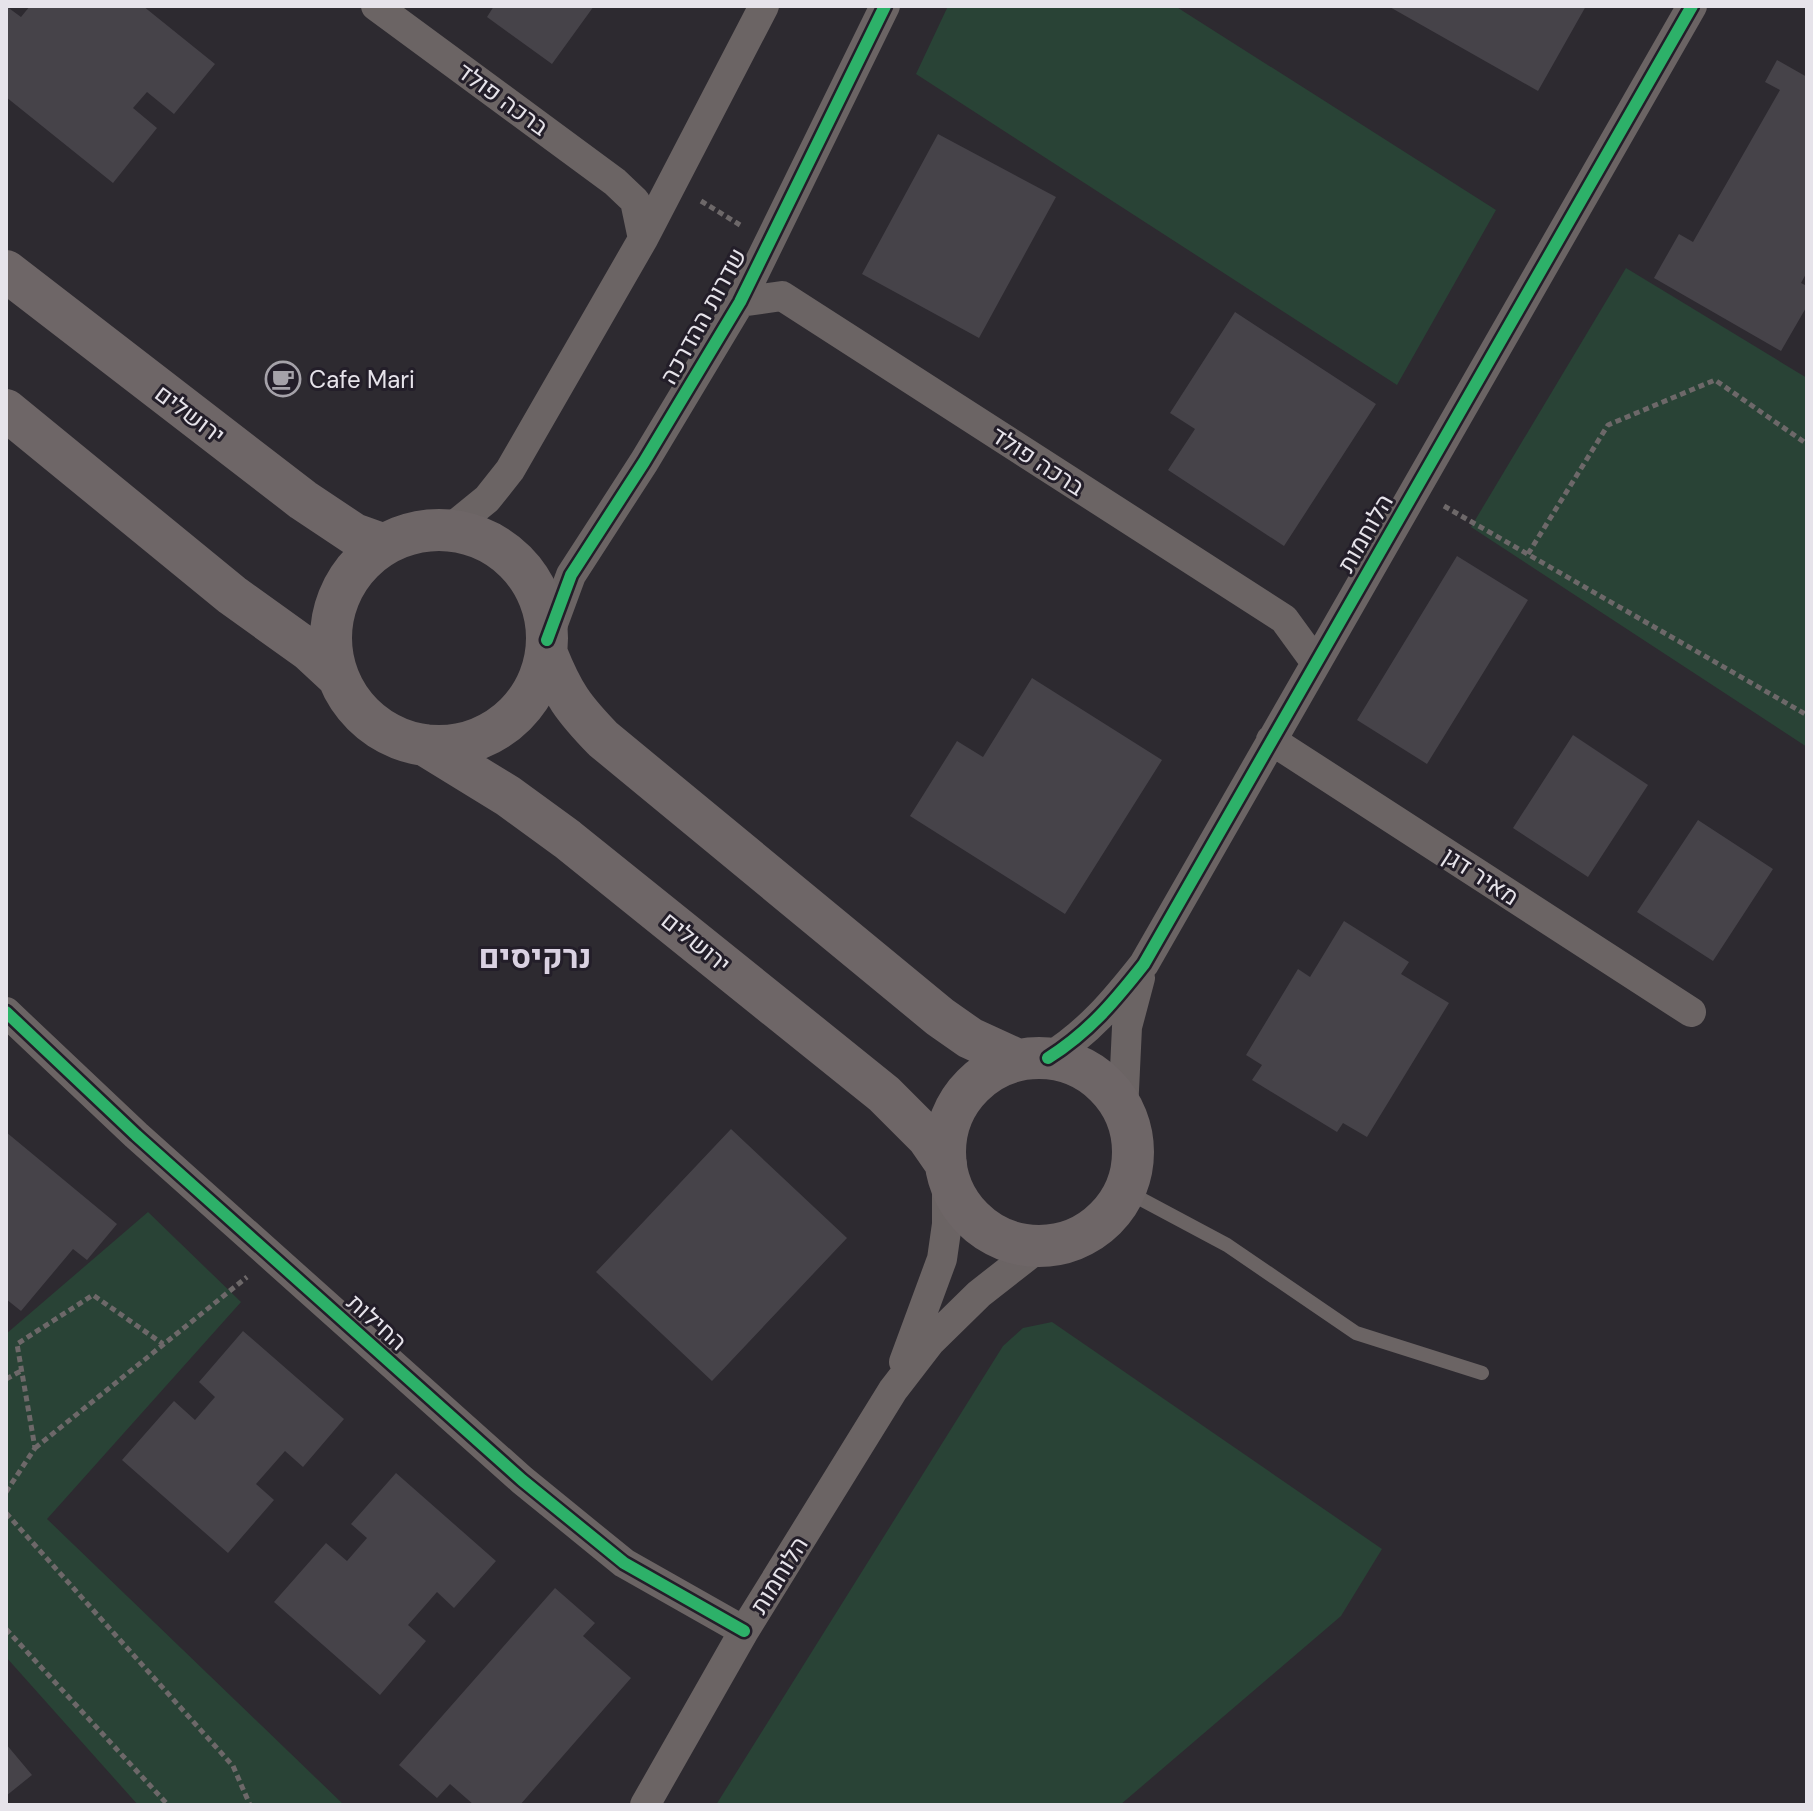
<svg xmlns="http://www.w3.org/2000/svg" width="1813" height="1811" viewBox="0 0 1813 1811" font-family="'DM Sans',Heebo,sans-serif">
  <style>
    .green { fill: #294336 }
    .building { fill: #464349 }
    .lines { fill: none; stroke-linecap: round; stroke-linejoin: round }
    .path { stroke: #6d6869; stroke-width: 5; stroke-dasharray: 6 4; stroke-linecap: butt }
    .lane { stroke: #6b6464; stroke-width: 14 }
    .street { stroke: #6b6464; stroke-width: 30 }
    .secondary { stroke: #6e6667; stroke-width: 42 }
    .cycleway-casing { stroke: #231e29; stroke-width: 17 }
    .cycleway { stroke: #2db169; stroke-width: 12 }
    .labels { text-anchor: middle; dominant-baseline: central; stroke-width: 6; stroke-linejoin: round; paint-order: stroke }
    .street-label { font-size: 24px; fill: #e6e3ea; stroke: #231e29 }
    .poi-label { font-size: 24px; fill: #e6e3ea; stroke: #231e29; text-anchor: start }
    .district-label { font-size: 32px; font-weight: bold; fill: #dad2e2; stroke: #231e29 }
  </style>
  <rect width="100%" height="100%" fill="#2d2a30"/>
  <path class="green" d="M948,6H1175L1496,210L1397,385L916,74Z
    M1626,268L1807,378V747L1471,527Z
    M148,1212L241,1302L47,1519L344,1805H138L6,1657V1334Z
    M1052,1322L1382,1549L1341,1616L1120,1805H716L1003,1346L1023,1328Z"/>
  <path class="building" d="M6,6L21,17L30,6H143L215,64L174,114L147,92L133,108L157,128L113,183L6,97Z
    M494,6H594L552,64L487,17Z
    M1388,6H1586L1538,91Z
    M1777,60L1807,77V272L1801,283L1807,286V306L1781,351L1654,278L1679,234L1693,242L1780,90L1765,82Z
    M938,134L1056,197L979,338L862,274Z
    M1235,312L1376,404L1284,546L1168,470L1195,429L1170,413Z
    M1457,556L1528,600L1427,764L1357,720Z
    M1032,678L1162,760L1065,914L910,816L957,741L983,757Z
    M1573,735L1648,785L1588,877L1513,828Z
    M1698,820L1773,869L1713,961L1637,912Z
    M1344,921L1409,962L1401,974L1449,1003L1367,1137L1343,1123L1337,1132L1252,1080L1262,1065L1246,1055L1298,969L1310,977Z
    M731,1129L847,1238L712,1381L596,1272Z
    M6,1132L117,1224L87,1260L73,1249L21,1311L6,1299Z
    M243,1331L344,1419L303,1467L285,1451L256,1484L274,1500L228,1553L122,1460L174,1401L195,1420L215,1397L199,1382Z
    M396,1473L496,1561L454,1608L437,1592L408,1625L426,1641L380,1695L274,1602L326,1543L347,1561L367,1538L351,1524Z
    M555,1588L595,1623L583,1636L631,1678L520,1805H474L450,1784L437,1798L399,1765Z
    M6,1744L32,1775L6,1796Z"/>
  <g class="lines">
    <path class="path" d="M701,201L740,225
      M1444,506L1807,715
      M1528,554L1608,425L1715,380L1807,444
      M6,1379L21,1371
      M35,1448L247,1277
      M6,1492L35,1448L17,1344L93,1295L163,1344
      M6,1513L233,1766L250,1805
      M6,1629L168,1805"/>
    <path class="lane" d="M1124,1190L1227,1245L1356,1333L1482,1373"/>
    <path class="street" d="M376,6L615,182L635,201L643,239
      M740,302L782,296L1284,619L1316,663
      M450,529L487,499L510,470L643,239L764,6
      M547,640L571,575L644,462L740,302L885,6
      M1271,740L1691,1012
      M6,1012L136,1135L522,1480L624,1563L744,1631
      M1048,1058C1089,1032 1114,1002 1144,964L1692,6
      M1123,1111L1127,1027L1140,978
      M904,1362L942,1259L947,1224V1177
      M645,1805L744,1631L893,1390L930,1342L979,1294L1039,1247"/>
    <path class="secondary" d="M6,271L303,500L354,534L382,544
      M6,410L232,595L310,651L338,677
      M331 638a108 108 0 1 1 216 0a108 108 0 1 1-216 0Z
      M547,654C563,694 573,708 603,739L940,1017L970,1038L1018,1060
      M425,745L508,796L567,839L884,1094L928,1138L946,1164
      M945 1152a94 94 0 1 1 188 0a94 94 0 1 1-188 0Z"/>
    <g class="cycleway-casing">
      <path id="cycleway" d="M547,640L571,575L644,462L740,302L885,6
        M6,1012L136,1135L522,1480L624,1563L744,1631
        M1048,1058C1089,1032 1114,1002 1144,964L1692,6"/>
    </g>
    <use href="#cycleway" class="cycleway"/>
  </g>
  <defs>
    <g id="cafe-ring" transform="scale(1.8)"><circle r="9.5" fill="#231e29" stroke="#a5a2a9" stroke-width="1.5"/><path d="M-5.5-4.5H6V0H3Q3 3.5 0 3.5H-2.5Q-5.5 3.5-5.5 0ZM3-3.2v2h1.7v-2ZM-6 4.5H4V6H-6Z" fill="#a5a2a9"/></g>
  </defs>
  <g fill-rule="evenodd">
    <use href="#cafe-ring" x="283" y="379"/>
  </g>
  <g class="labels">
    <g class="street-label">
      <text transform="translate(503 99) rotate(36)">ברכה פולד</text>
      <text transform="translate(703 316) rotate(-61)">שדרות ההדרכה</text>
      <text transform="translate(190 414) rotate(37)">ירושלים</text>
      <text transform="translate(1038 461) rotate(33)">ברכה פולד</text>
      <text transform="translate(1365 533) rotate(-60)">הלוחמות</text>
      <text transform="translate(1481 876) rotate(33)">מאיר דגן</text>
      <text transform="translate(696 942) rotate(39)">ירושלים</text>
      <text transform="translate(377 1322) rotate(42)">החילות</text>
      <text transform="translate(779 1575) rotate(-58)">הלוחמות</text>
    </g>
    <g class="poi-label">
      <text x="309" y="379">Cafe Mari</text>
    </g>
    <g class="district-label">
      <text x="535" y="957">נרקיסים</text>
    </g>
  </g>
  <rect width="1813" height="1811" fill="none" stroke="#e6e3ea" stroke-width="16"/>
</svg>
